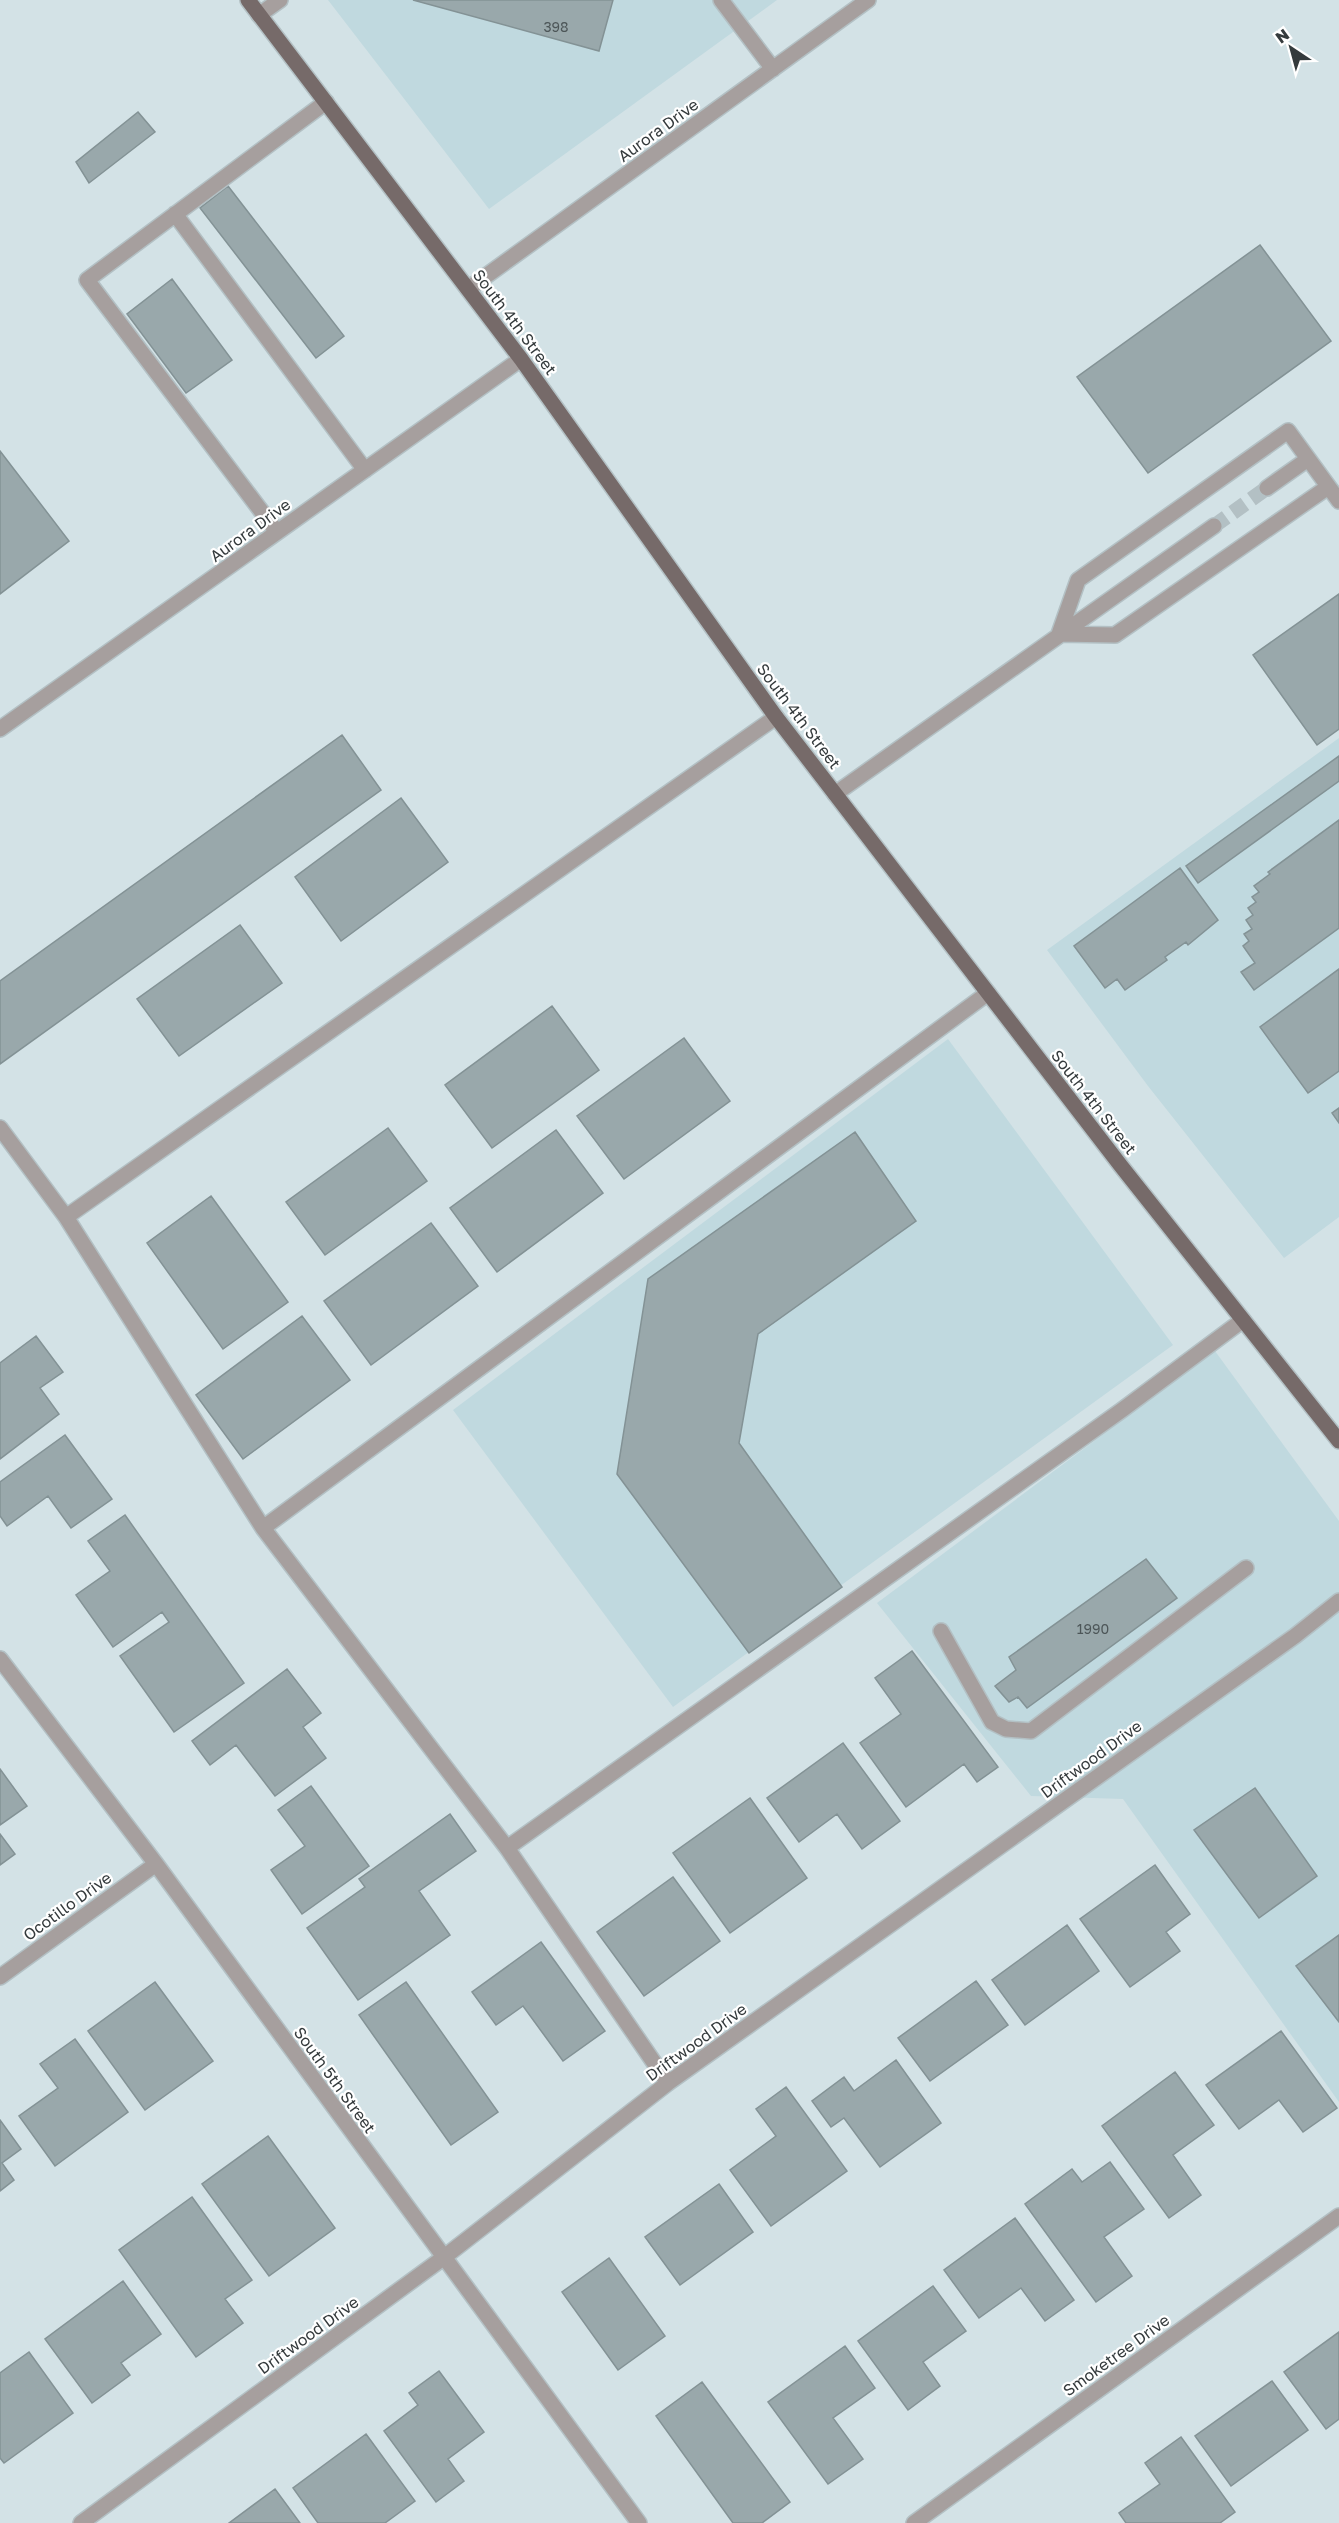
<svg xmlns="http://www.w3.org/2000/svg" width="1339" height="2523" viewBox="0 0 1339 2523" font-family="'Golos Text',sans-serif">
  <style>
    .built { fill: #c0d9df }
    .building { fill: #99a8ab; stroke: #839295; stroke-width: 1.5 }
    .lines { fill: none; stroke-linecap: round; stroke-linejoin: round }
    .minor-tunnel { stroke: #b3c0c4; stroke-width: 15; stroke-dasharray: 15 8; stroke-linecap: butt }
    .minor-casing { stroke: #b3c0c4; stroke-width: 18 }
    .major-casing { stroke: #b3c0c4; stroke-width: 18 }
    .minor { stroke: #a69f9e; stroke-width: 15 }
    .major { stroke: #766a69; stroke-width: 15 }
    .labels { text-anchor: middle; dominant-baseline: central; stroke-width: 4.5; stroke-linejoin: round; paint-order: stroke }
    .number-label { font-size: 14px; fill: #4d5658 }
    .street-label { font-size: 16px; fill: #343a3c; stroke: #fff }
  </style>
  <rect width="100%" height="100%" fill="#d3e2e6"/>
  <path class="built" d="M328,0H777L489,209Z
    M1339,738V1217L1284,1258L1148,1086L1047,950Z
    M948,1039L1173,1345L673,1707L453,1410Z
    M1215,1351L1339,1521V2102L1123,1799L1031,1796L877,1603Z"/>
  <path class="building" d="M413,0H613L599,51Z
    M138,112L155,132L89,183L76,162Z
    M228,186L344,336L316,358L200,208Z
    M1260,245L1331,341L1148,473L1077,377Z
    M172,279L232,360L186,393L127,314Z
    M0,451L69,541L0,594Z
    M1339,594V729L1317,745L1253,655Z
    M342,735L381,790L0,1064V981Z
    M1339,756V781L1198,883L1186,866Z
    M401,798L448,862L341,941L295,877Z
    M1339,820V928L1254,990L1241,972L1255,963L1243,946L1249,941L1244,934L1252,929L1246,920L1253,915L1248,908L1256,902L1252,897L1259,892L1254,886L1270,874L1268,872Z
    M1180,868L1218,920L1188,945L1186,942L1165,957L1167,960L1125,990L1117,979L1105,988L1074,946Z
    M240,925L282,983L179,1056L137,999Z
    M1339,969V1071L1308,1093L1260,1027Z
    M552,1006L599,1070L492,1148L445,1085Z
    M684,1038L730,1101L624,1179L577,1116Z
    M1339,1108V1123L1332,1113Z
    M388,1128L427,1181L325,1255L286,1202Z
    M556,1130L603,1193L497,1272L450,1208Z
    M855,1132L916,1221L758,1334L739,1443L842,1587L749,1653L617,1474L648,1279Z
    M211,1196L288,1302L223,1349L147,1243Z
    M431,1223L478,1286L371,1365L324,1301Z
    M302,1316L350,1380L243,1459L196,1395Z
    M36,1336L63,1372L40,1388L59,1414L0,1459V1363Z
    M65,1435L112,1499L71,1528L48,1496L7,1526L0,1516V1482Z
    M125,1515L244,1683L174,1732L120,1656L169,1622L162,1612L113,1647L76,1595L110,1571L88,1541Z
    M1146,1559L1177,1598L1027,1708L1018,1697L1009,1702L995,1686L1016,1670L1009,1657Z
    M912,1651L998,1767L977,1782L964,1764L906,1807L860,1743L901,1714L875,1678Z
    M287,1669L321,1713L303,1727L326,1758L275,1796L236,1745L210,1765L192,1741Z
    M843,1743L900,1821L862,1849L837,1814L799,1842L767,1798Z
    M0,1769L27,1806L0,1825Z
    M311,1786L369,1866L302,1914L271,1870L305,1846L278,1810Z
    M1255,1788L1317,1876L1259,1918L1194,1830Z
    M750,1798L807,1878L730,1933L673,1853Z
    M450,1814L476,1851L419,1891L450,1935L358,2000L307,1928L365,1887L359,1879Z
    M0,1834L15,1854L0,1865Z
    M1155,1865L1190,1914L1166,1932L1180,1951L1130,1987L1080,1919Z
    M673,1877L720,1941L644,1996L597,1932Z
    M1067,1925L1099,1971L1025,2025L992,1980Z
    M1339,1935V2022L1296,1966Z
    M541,1942L605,2031L563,2061L523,2006L496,2025L472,1992Z
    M976,1981L1008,2025L930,2081L898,2038Z
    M155,1982L213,2061L145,2110L88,2031Z
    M406,1982L498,2112L451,2145L359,2015Z
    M1281,2031L1337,2108L1303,2132L1279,2100L1239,2129L1206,2085Z
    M75,2039L128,2112L55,2166L19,2116L58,2088L40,2064Z
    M896,2060L941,2123L880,2167L844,2118L831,2127L812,2101L844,2077L854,2091Z
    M1175,2072L1214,2125L1173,2155L1201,2195L1169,2218L1102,2126Z
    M786,2087L847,2171L771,2226L730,2170L776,2136L756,2109Z
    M0,2120L21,2149L2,2163L14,2180L0,2191Z
    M268,2136L335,2228L269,2276L202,2184Z
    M1110,2162L1144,2209L1104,2237L1132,2276L1096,2302L1025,2204L1072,2169L1082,2182Z
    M719,2184L753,2232L680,2285L645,2237Z
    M192,2197L252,2280L225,2299L243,2323L196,2357L119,2250Z
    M1015,2218L1074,2300L1045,2321L1021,2288L979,2318L944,2270Z
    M609,2258L665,2336L618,2370L562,2292Z
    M123,2281L161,2334L121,2363L130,2375L92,2403L45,2339Z
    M933,2286L966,2331L923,2362L940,2386L908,2410L858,2341Z
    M1339,2332V2419L1326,2429L1284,2372Z
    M845,2346L875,2388L833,2418L863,2459L828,2484L768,2402Z
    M29,2352L73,2413L4,2463L0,2458V2373Z
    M439,2371L484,2432L448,2459L464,2481L436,2502L384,2431L418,2405L409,2393Z
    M1272,2381L1308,2430L1231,2486L1195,2436Z
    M702,2382L790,2502L762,2523H733L656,2416Z
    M366,2434L415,2501L385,2523H318L293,2488Z
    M1181,2437L1235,2512L1220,2523H1126L1119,2513L1160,2484L1145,2463Z
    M275,2489L300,2523H229Z"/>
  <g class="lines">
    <path class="minor-tunnel" d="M1214,526L1267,488"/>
    <g class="minor-casing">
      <path id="minor" d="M721,0L773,69
        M259,15L280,0
        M175,214L365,470
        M468,289L868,0
        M1267,488L1308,459
        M277,532L87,280L326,102
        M1059,634L1078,580L1288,431L1339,501
        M1059,634L1115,635L1328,487
        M0,729L521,359
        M835,794L1214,526
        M0,1128L66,1217L263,1528L507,1848
        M66,1217L776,717
        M263,1528L988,993
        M941,1631L992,1722L1006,1729L1031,1731L1246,1568
        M0,1659L156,1864L639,2523
        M0,1977L156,1864
        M668,2083L507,1848L1122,1410L1243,1320
        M81,2523L443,2258L668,2083L1295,1636L1339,1601
        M914,2523L1339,2216"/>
    </g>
    <g class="major-casing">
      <path id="major" d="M248,0L521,359L776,717L1121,1166L1339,1441"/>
    </g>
    <use href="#minor" class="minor"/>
    <use href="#major" class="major"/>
  </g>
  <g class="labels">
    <g class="number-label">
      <text x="556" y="26">398</text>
      <text x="1093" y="1628">1990</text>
    </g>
    <g class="street-label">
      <text transform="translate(658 130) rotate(-36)">Aurora Drive</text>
      <text transform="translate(515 322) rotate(53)">South 4th Street</text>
      <text transform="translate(250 530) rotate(-36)">Aurora Drive</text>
      <text transform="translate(799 716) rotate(53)">South 4th Street</text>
      <text transform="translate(1094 1102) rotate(52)">South 4th Street</text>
      <text transform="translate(1091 1759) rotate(-36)">Driftwood Drive</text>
      <text transform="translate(67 1906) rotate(-36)">Ocotillo Drive</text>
      <text transform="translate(696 2042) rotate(-36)">Driftwood Drive</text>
      <text transform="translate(335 2080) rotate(54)">South 5th Street</text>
      <text transform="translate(308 2335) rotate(-36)">Driftwood Drive</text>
      <text transform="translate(1116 2355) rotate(-36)">Smoketree Drive</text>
    </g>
  </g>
  <g transform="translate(1291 48) rotate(324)" stroke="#ffffff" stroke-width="4.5" paint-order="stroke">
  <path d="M0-4.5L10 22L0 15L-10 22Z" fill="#343a3c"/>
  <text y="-9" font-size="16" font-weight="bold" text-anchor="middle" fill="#343a3c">N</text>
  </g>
</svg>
